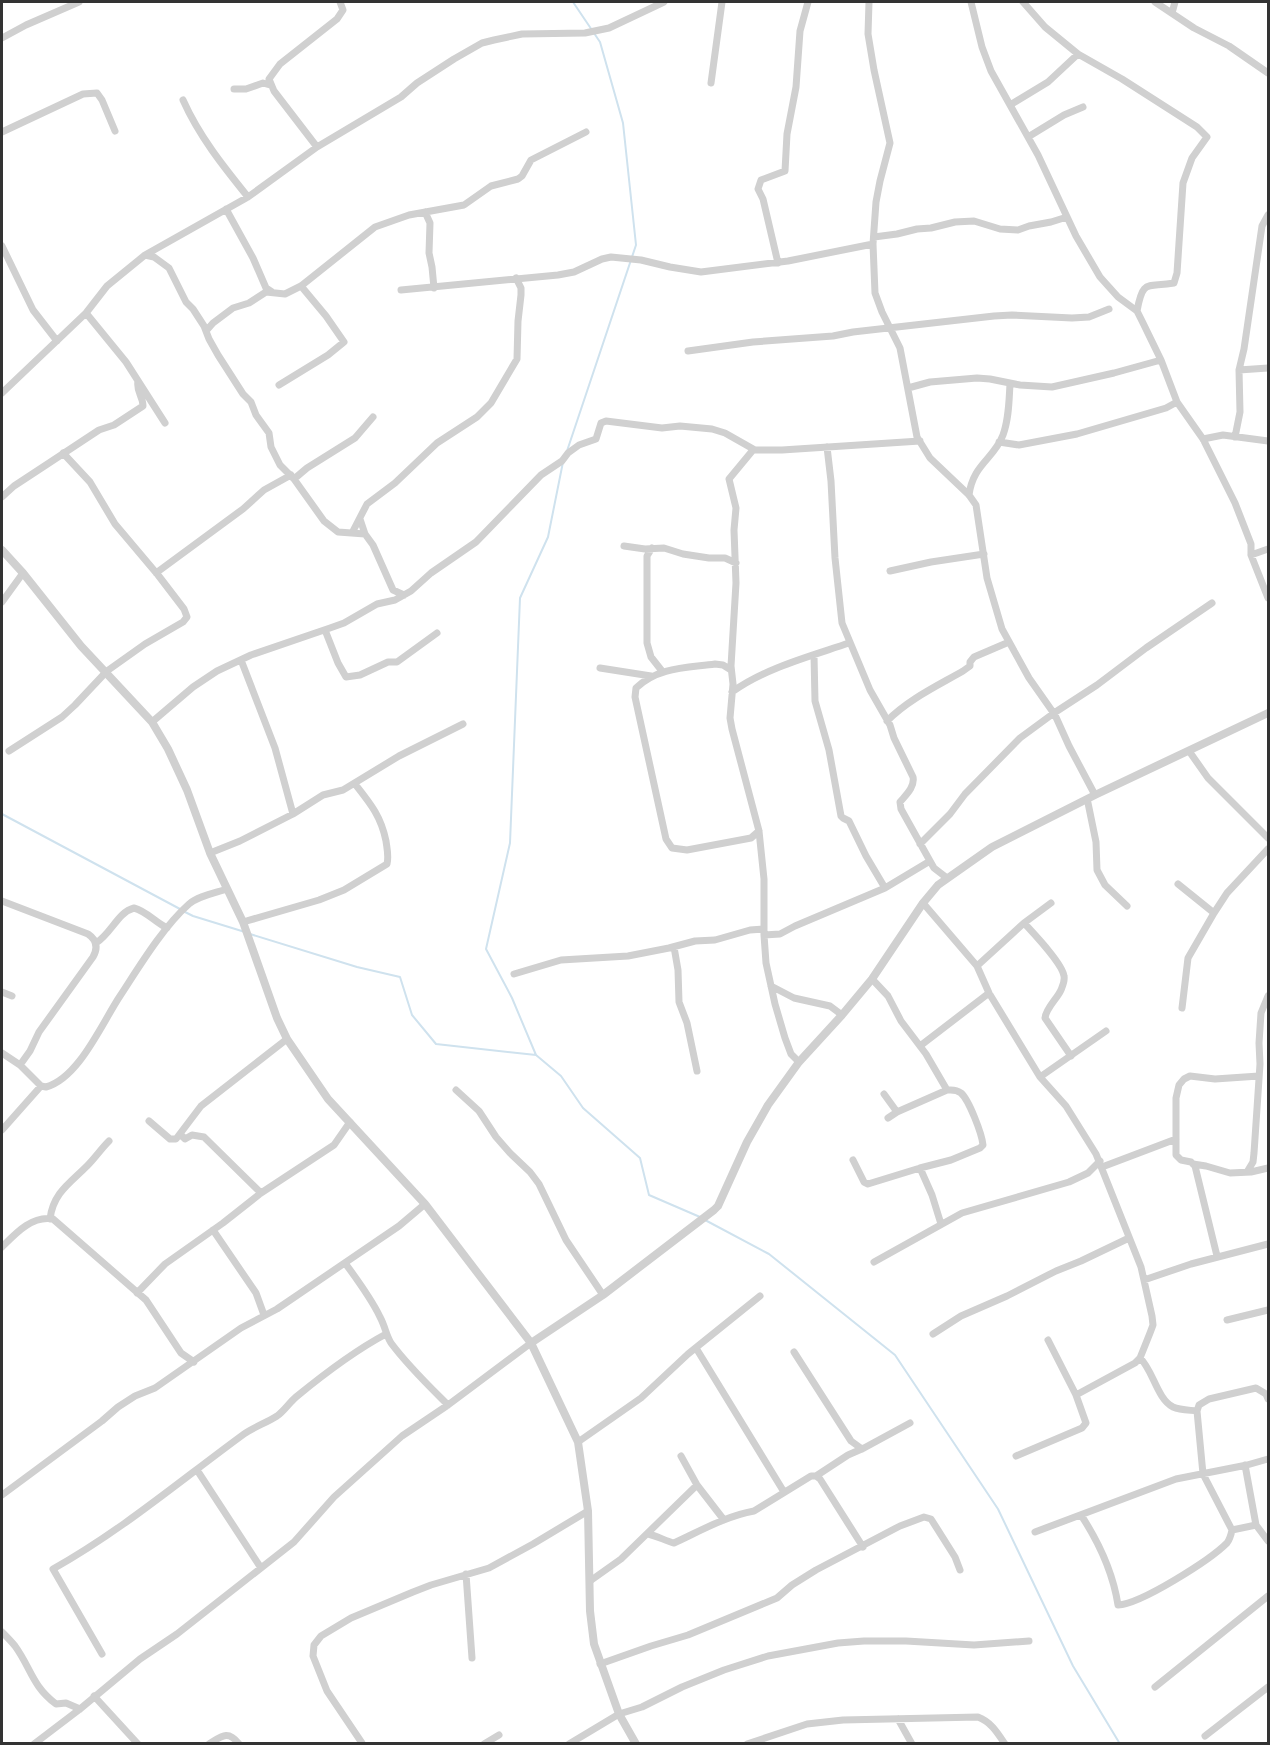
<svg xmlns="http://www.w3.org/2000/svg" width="1270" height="1745" viewBox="0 0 1270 1745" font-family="'PT Sans Narrow',sans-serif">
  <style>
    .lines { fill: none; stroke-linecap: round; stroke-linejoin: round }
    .stream { stroke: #cfe2ee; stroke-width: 2 }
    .minor { stroke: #d0d0d0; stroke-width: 7 }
    .tertiary { stroke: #d0d0d0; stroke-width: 8 }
  </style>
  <rect width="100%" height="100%" fill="#fff"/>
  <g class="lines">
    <path class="stream" d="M567,451L636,245L623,123L600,42L573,2
      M563,462L548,537L520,598L510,843L486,949L512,998L536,1055L561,1076L583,1108L640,1158L649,1195L700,1217
      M2,814L180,909
      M185,912L193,916L245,932
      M250,934L357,967L400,977L412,1015L436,1044L536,1055
      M705,1220L769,1254L895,1355L998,1509L1073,1666L1120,1744"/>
    <path class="minor" d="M869,2L868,34L874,70L890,143L880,181L876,202L873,244L875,293L882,312L900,348L917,437L930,458L969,495L976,505L987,578L1002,629L1029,678L1055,715L1069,746L1095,795
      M971,2L982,47L991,71L1038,155L1076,236L1100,277L1118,297L1137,311L1143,323L1161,360L1177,402L1203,439L1235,503L1251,544V555L1268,598
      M1023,2L1045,27L1078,54L1122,79L1197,127L1207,137L1192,158L1183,183L1177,273L1174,283C1147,288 1143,278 1137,311
      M1155,2L1194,28L1229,46L1268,73
      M1172,13L1175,2
      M2,38L26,25L79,2
      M711,83L722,2
      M234,89H246L263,83L270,85
      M183,100C199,136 223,166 248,197
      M1010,105L1048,82L1078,54
      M2,132L83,94L97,93L102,100L115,131
      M1028,137L1064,115L1083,107
      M317,147L274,91L269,79L280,64L337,19L343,10L340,2
      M226,209L253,258L266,288L272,292
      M425,212L430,223L429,253L432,267L434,288
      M874,237L897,234L917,229L931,228L955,222L974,221L1000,229L1018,230L1029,226L1051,222L1067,217
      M2,246L33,310L57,341
      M145,255L154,257L169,268L186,302L193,309L204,326L209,339L218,355L243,394L251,402L256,415L269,433L271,447L280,465L294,479L324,521L338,532L365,534
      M778,263L763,199L758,189L761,180L785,171L787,134L796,87L800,31L808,2
      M401,290L558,275L574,272L602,259L611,257L641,260L670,267L701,272L788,261L873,244
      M86,313L126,362L165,423
      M206,331L213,323L233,308L249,303L266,292L285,294L301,286L375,227L409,215L464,205L491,186L518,179L522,176L531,160L586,132
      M688,351L753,342L833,336L853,332L994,316L1012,315L1072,318L1089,317L1109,309
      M1239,370L1268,368
      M279,385L328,355L344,342L326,316L301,286
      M908,388L930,382L977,378L990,379L1020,385L1052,387L1114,373L1161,360
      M2,393L86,313L107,286L145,255L248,197L317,147L401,97L417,83L454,59L482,43L494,40L522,34L585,33L609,28L664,2
      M1235,437L1240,412L1239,370L1244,349L1262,226L1268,215
      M1203,439L1223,435L1268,441
      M999,442L1019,445L1077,434L1166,408L1177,402
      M827,447L831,481L835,558L842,623L870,690L890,725L894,738L913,777C915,787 906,795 900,802L901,809L930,861L934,868L947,878
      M753,450L729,479L736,508L734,530L736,583L731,666L733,684L730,718L732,729L759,831L764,879V935L766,963L775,1004L785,1038L791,1054L799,1062
      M294,479L307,468L355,438L373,417
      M969,495C973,464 994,459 1003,435C1009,419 1009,400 1010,384
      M2,497L14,486L49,463L99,430L114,425L143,406C143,396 136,392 138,381
      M360,519L365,534L373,545L393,590L404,595
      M352,533L367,504L395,483L437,443L477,417L491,403L517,359L518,321L521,295V288L516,278
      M624,546L645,549L664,548L683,554L709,558H725L736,563
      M652,548L647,556V643L651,657L662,671
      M1251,555L1268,549
      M890,571L931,562L984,554
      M156,573L243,509L264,490L291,475
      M2,602L23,573
      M325,630L338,663L346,677L360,675L388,662H397L437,633
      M814,655L815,701L829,750L841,816L843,818L849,821L866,856L885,888
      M241,660L275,748L293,814
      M600,668L651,676
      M731,670L723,665L715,664C686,668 658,667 636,688L635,697L666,839L672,848L687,850L751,838L759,831
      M732,692C765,668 811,656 849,643
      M887,721C909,699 937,686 963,671L970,666V662L974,657L1009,642
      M152,722L193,687L217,671L251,655L330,628L344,623L377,604L395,600L411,591L431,573L476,542L541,475L562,461L568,453L579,445L596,439L601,423L606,421L662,428L680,426L712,429L725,433L755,450H782L920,441
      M9,751L62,717L75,705L107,671L145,644L183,622L187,617L184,609L158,575L115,524L90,482L63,453
      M1189,751L1208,778L1268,838
      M1086,800L1088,803L1096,842L1097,870L1105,885L1127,906
      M920,844L950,814L965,794L1020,738L1054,713L1097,685L1146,648L1212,603
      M210,853L240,841L293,814L323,795L343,790L399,756L463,724
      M1178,884L1214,913
      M2,901L88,934C97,940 98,948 93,957L39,1032L30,1051L20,1065
      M923,903L977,966L989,993L1040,1077L1066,1106L1096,1154L1141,1267L1152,1316L1153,1325L1150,1333L1140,1358L1135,1363L1076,1395
      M243,922L319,900L344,890L387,864C389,856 387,849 386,841C381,816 370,803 355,784
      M1024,923C1034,934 1062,963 1064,976C1065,981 1063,985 1061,990C1057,999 1046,1008 1045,1018L1071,1056
      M764,935L780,934L795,926L885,888L930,861
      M96,943C111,934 118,912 134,908C146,911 155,922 167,928
      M674,947L678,970L679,1002L687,1023L697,1071
      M977,966L1024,923L1051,903
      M514,974L561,960L628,956L669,948L695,941L715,940L750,930L764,929
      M872,979L888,996L901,1021L926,1054L947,1090
      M771,986L794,998L830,1006L842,1015
      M2,992L12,996
      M1182,1008L1188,958L1214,913L1227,893L1268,849
      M920,1046L989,993
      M2,1053L20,1065L41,1086L46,1087C79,1078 102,1023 120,996C139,967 163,927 189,904C198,896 215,893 227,889
      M1040,1077L1106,1031
      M456,1090L479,1111L496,1137L510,1153L530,1172L539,1184L566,1240L603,1295
      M884,1094L897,1112
      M888,1118L897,1112L947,1090C952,1090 956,1089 961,1093C969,1100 982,1134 983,1145L980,1148L951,1160L920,1168
      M149,1121L170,1139H176L201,1106L287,1039
      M2,1130L41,1086
      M181,1135L185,1139L192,1135L204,1137L261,1193
      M853,1160L864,1182L868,1184L920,1168L932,1195L941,1224
      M1193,1164L1206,1166L1230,1173L1251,1172L1268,1168
      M1102,1167L1176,1139
      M1247,1172L1253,1162L1254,1153L1260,1064L1259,1043L1261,1013L1268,996
      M50,1219C53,1193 70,1183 87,1166C95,1158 101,1149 109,1141
      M213,1230L256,1293L264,1315
      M2,1247C15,1234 32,1215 53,1219L146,1300L181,1353L194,1362
      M1217,1256L1195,1166L1191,1162L1181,1160L1176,1155V1098L1179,1085L1184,1079L1190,1076L1215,1079L1259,1076
      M874,1262L962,1213L1069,1182L1088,1173L1100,1161
      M345,1263C358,1281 371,1298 380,1317C385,1326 386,1335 391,1343C408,1366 428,1385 448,1405
      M1144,1280L1191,1264L1268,1244
      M137,1293L165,1264L223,1223L261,1193L334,1145L350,1122
      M1227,1320L1268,1310
      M933,1334L961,1316L1007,1296L1056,1271L1081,1261L1129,1238
      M696,1348L784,1492
      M794,1352L851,1441L862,1449
      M1140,1358C1153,1370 1157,1399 1173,1407C1180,1410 1189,1410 1197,1411
      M578,1442L641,1398L688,1354L760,1296
      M681,1456L697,1485L724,1520
      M1016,1456L1082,1428L1086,1423L1076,1395L1048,1340
      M1245,1465L1256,1525L1268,1541
      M197,1470L261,1568
      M816,1476L820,1479L863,1547
      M2,1495L102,1421L118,1407L135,1396L155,1388L241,1328L277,1309L399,1226L425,1204
      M1081,1515C1098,1541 1113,1573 1118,1605C1141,1604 1210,1560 1227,1543C1230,1539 1231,1535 1232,1530L1203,1474L1197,1411L1199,1405L1209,1399L1256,1388L1266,1394L1268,1399
      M1232,1530L1256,1525
      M1035,1532L1176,1479L1247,1465L1268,1459
      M648,1534C657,1536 666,1541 674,1543C700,1531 726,1516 754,1511L811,1476H816L848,1455L864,1448L910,1423
      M466,1574L472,1658
      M590,1581L621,1559L697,1485
      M2,1632C6,1636 11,1641 15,1646C31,1668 32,1686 56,1704L66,1703L80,1709
      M102,1654L53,1569C121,1531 181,1480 244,1434C254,1427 266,1423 277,1416C284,1411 289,1403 296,1397C324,1374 354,1351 386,1334
      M600,1664L651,1646L688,1635L777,1598L792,1585L816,1570L900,1526L924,1517L931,1519L955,1557L960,1570
      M1155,1687L1268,1596
      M94,1696L138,1744
      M898,1719L912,1744
      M1205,1736L1268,1687
      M362,1743L327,1691L313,1656L314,1645L321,1636L351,1618L413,1592L431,1585L489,1568L533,1544L588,1511
      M34,1744L80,1709L140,1659L177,1634L294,1542L334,1497L402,1436L448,1405L531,1343
      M209,1744C222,1736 228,1730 239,1744
      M484,1744L499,1735
      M569,1744L619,1714L642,1707L682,1687L724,1670L768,1656L838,1643L864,1641H906L974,1645L1029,1641
      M747,1744L807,1724L843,1720L978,1717C991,1722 997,1732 1005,1744"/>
    <path class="tertiary" d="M2,550L23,573L81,646L152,722L168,749L187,790L210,853L243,922L277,1018L287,1039L328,1099L425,1204L531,1343L578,1442L588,1511L590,1611L594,1644L619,1714L636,1744
      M531,1343L603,1295L714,1210L718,1206L747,1142L768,1105L799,1062L842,1015L872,979L923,903L938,885L992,847L1095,795L1268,713"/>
  </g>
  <rect width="1270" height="1745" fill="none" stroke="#333333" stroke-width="6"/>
</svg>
